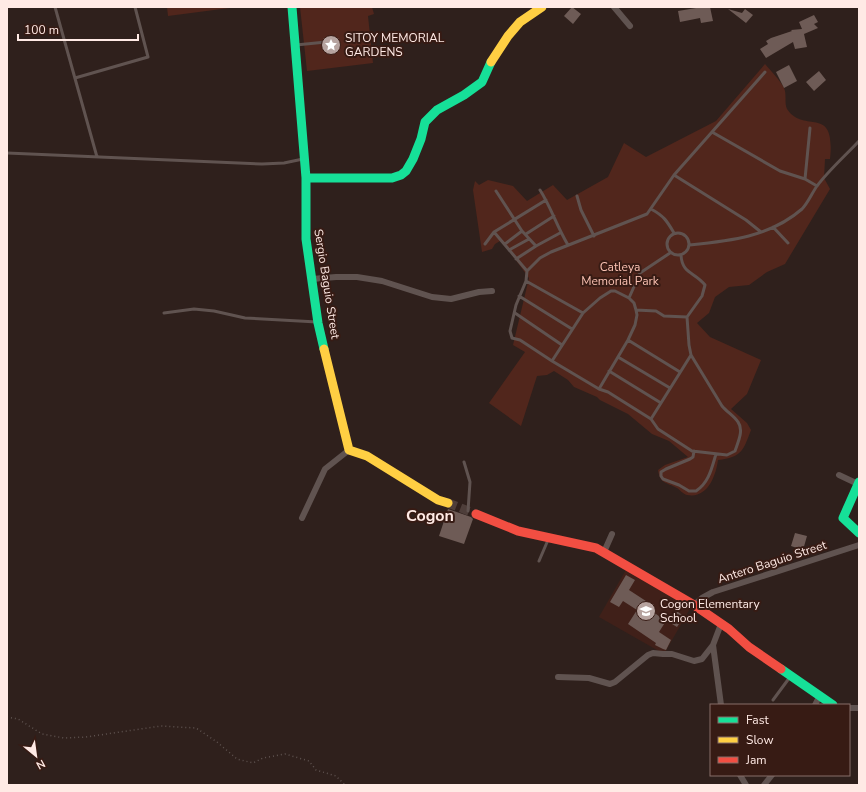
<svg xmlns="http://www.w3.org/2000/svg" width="866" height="792" viewBox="0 0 866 792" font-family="'Nunito Sans',sans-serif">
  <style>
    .built { fill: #402019 }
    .green { fill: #51261c }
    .building { fill: #6e5b56 }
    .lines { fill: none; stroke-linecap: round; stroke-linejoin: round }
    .secondary-tunnel { stroke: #4e3e3a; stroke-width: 9; stroke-dasharray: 9 4.5; stroke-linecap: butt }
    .path { stroke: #5f5350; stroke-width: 1.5; stroke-dasharray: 1 3; stroke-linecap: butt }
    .lane { stroke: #605350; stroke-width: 3 }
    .street { stroke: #605350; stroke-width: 6 }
    .fast { stroke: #16e098; stroke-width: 9 }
    .slow { stroke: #ffcf43; stroke-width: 9 }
    .jam { stroke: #f24e42; stroke-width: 9 }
    .labels { text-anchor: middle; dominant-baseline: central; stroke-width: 4; stroke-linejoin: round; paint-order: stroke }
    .poi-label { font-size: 12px; fill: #ffeae5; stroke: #371b14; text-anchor: start }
    .park-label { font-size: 12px; fill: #fbc2b3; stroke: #371b14 }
    .street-label { font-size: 12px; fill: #ffeae5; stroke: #371b14 }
    .district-label { font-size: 16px; font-weight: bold; fill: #ffeae5; stroke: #371b14 }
  </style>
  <rect width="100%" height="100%" fill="#2f201c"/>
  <path class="built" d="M627,568L692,605L664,654L599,617Z"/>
  <path class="green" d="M167,7H237L168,16Z
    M300,7H372L374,14L368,16L373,63L307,71Z
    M765,64C770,70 781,81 784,88C787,94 784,103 787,109C804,135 836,103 830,159H825L824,178L830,189L785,264L767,272L749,285L729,287L715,297L709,313L697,323L710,337L761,360L747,394L731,409L747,423L751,430C743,451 742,457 718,460C716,475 708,499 687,495C683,494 680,490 677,488C666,482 660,484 658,470L665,465L688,457L669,441L652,434L628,414L600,400L597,397L574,387L568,380L554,371L547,375L537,376L521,426L489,403L525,352L513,345L529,278L504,244L500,241L495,244L492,249L482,252L473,190L475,181L479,185L488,180L513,186L527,201L553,185L567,200L608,177L624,143L646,157L716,121Z"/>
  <path class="building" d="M572,7L581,14L573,24L564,16Z
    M702,7H710L713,21L701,23L700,18L680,22L678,11Z
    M728,9L742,13L745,9L753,15L746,23Z
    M814,15L818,22L814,24L818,28L804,34L807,47L795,49L793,42L766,58L760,49L768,44L766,41L771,38L792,31L791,30L802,29L799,22Z
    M789,65L797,81L784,88L776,72Z
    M819,71L826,80L814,91L806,82Z
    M448,509L471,517L473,519L464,544L439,536Z
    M795,533L807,536L803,550L791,546Z
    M626,575L635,580L629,590L649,603L646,607L666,621L659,632L671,640L666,650L663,649L655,645L656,643L628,624L637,610L623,601L619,607L610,602Z
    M675,610L684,616L677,627L667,621Z"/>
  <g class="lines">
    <path class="secondary-tunnel" d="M448,503L476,514"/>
    <path class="path" d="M7,717L18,719L42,734L64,738L86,737L161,726L196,728L217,742L237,759L253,763L263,758L285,754L309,761L316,770L336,776L345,785"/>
    <path class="lane" d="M55,7L97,157
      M296,45L336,41
      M75,78L148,57L135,7
      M712,132L780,171L805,179L817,186
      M7,153L262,164L284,163L303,159
      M674,175L746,220L761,232
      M805,179L810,128
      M540,190C551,207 557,227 568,245
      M496,191L522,231L536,246
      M577,196L581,210L594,236
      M651,209C664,216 667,221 674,233
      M773,227L788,243
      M494,232L527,271
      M667 244a11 11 0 1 1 22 0a11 11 0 1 1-22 0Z
      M526,234L554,216
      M485,244L494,232L546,200
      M505,244L522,231
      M689,245C729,241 770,237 802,209C808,203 812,193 817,186C829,170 845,156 859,141
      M509,250L529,239
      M681,255C682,274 695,272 705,285L702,296L687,317L689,345L691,355L722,406C727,412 734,416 738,422C744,430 738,442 735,451L727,455L692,451L658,429L651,419L608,392L599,389L552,361L520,340L512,338L510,331L516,305L526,281L527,271L540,258L551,252L647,214L674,175L765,72
      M516,259L536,246L560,233
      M526,281L583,313
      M519,296L572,329
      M629,298L640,273L670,253
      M636,310L656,311L664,316L687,317
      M164,313L194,309L214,311L245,318L317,322
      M515,313L562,345
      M628,340L680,372
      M618,357L670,388
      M552,361L583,313L600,298L611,291H615L629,298L634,303L636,310L637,315L635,325L628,340L599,389
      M609,371L661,403
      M651,419L691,355
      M694,451L693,457L690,459L666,469L661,472V476L663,479L679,485L689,491H696C709,483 712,467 716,454
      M464,462L470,482L468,511
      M539,561L548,540
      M773,700L790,677"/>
    <path class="street" d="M614,7L630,26
      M312,279L336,277H357L382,281L432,297L451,299L479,292L492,291
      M839,475L858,484
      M302,518L325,469L349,450
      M604,552L612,534
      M694,605L702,598L713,592L859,545
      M721,624L713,645L721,705
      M558,677L589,678L610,684L615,682L648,655L653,653L663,654H672L694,661L702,659L713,645
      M815,705L820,695
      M849,708H859
      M740,775L746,785
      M764,785L772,775"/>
    <path class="fast" d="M292,7L306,178V239L318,323L324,349
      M306,178H392L401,175L406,171L413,159L421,139L425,122L437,110L464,95L482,82L491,62
      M859,482L843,518L859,533
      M781,669L833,705"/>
    <path class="slow" d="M491,62L508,36L520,22L542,7
      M324,349L349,450L367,456L438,500L448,503"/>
    <path class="jam" d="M476,514L518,531L596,548L694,605L729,629L749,647L781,669"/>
  </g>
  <defs>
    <g id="sight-disc" transform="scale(1)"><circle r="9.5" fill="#b6a39f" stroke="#371b14"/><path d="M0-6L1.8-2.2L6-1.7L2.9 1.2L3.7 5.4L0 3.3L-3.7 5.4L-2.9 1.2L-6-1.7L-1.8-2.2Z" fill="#fff"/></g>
    <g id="school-disc" transform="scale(1)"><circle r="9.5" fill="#b6a39f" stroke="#371b14"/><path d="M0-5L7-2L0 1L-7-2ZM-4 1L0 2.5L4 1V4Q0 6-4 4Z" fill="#fff"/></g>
  </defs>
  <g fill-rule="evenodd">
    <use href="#sight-disc" x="331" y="45"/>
    <use href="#school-disc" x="646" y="611"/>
  </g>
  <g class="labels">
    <g class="poi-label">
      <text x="345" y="38">SITOY MEMORIAL<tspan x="345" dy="14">GARDENS</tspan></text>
      <text x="660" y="604">Cogon Elementary<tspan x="660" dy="14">School</tspan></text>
    </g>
    <g class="park-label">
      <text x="620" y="267">Catleya<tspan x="620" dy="14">Memorial Park</tspan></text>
    </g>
    <g class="street-label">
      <text transform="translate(327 284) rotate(81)">Sergio Baguio Street</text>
      <text transform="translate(772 562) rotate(-18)">Antero Baguio Street</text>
    </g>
    <g class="district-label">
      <text x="430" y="516">Cogon</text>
    </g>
  </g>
  <rect width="866" height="792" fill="none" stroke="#ffeae5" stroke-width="16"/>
  <rect x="710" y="704" width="140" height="72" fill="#371b14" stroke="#876e68"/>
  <rect x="718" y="717" width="20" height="6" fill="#16e098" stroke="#876e68"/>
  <text x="746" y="724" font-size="12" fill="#ffeae5">Fast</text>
  <rect x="718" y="737" width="20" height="6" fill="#ffcf43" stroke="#876e68"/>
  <text x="746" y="744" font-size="12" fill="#ffeae5">Slow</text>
  <rect x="718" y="757" width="20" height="6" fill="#f24e42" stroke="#876e68"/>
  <text x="746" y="764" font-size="12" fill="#ffeae5">Jam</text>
  <g transform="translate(36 756) rotate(151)" stroke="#371b14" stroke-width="3" paint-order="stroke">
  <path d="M0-3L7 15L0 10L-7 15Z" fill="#ffeae5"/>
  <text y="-6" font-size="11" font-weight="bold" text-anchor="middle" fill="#ffeae5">N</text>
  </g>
  <path d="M18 34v6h120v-6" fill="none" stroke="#ffeae5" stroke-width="2"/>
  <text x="24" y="34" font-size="12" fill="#ffeae5" stroke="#371b14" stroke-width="3" paint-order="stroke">100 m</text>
</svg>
